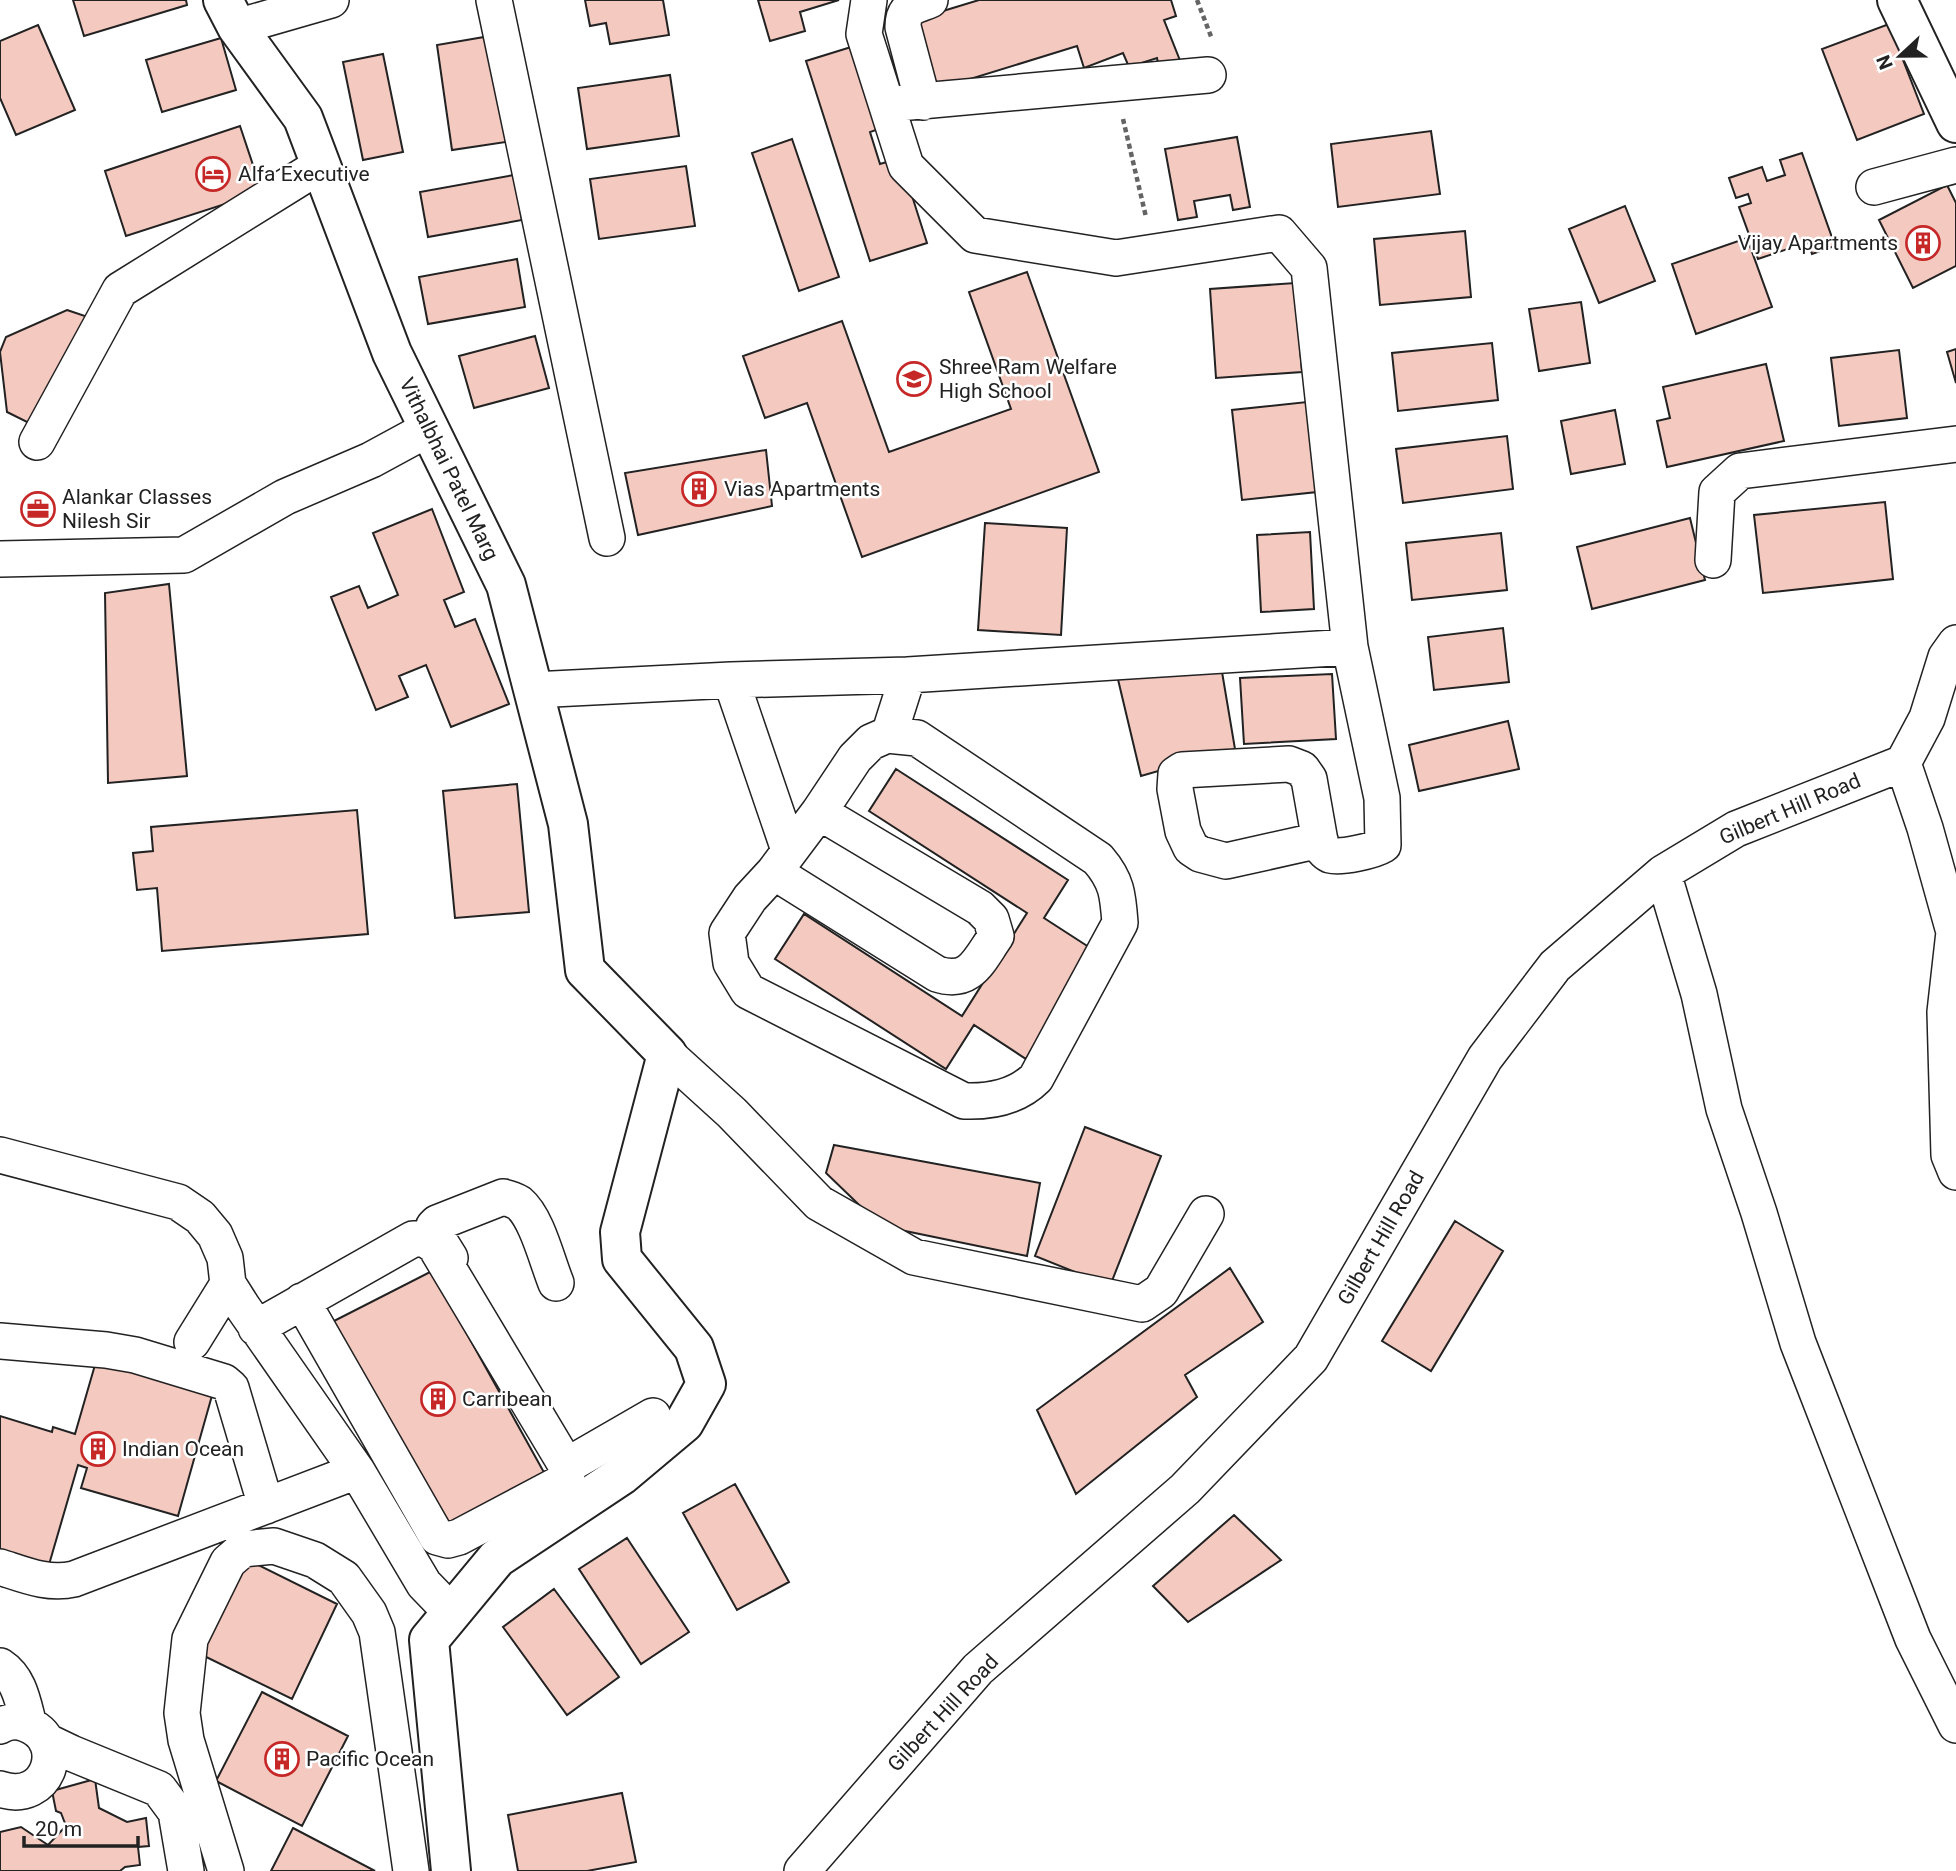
<svg xmlns="http://www.w3.org/2000/svg" width="1956" height="1871" viewBox="0 0 1956 1871" font-family="Roboto,sans-serif">
  <style>
    .building { fill: #f3c9c0; stroke: #222; stroke-width: 2 }
    .lines { fill: none; stroke-linecap: round; stroke-linejoin: round }
    .street-casing { stroke: #222; stroke-width: 38 }
    .secondary-casing { stroke: #222; stroke-width: 42 }
    .path { stroke: #646464; stroke-width: 4.5; stroke-dasharray: 5 3.5; stroke-linecap: butt }
    .street { stroke: #fff; stroke-width: 35 }
    .secondary { stroke: #fff; stroke-width: 38 }
    .labels { text-anchor: middle; dominant-baseline: central; stroke-width: 5; stroke-linejoin: round; paint-order: stroke }
    .poi-label { font-size: 21px; fill: #222; stroke: #fff; text-anchor: start }
    .street-label { font-size: 21px; fill: #222; stroke: #fff }
  </style>
  <rect width="100%" height="100%" fill="#fff"/>
  <path class="building" d="M73,0H186L187,5L84,36Z
    M585,0H663L669,35L610,44L606,23L590,26Z
    M758,0H839L800,12L805,31L770,41Z
    M979,0H1171L1176,16L1164,20L1181,63L1159,68L1157,58L1129,67L1123,53L1084,68L1077,46L928,92L907,22Z
    M1889,24L1924,114L1857,140L1822,49Z
    M38,25L75,110L16,135L0,98V41Z
    M490,36L506,142L452,150L437,45Z
    M221,38L236,90L162,112L146,60Z
    M864,43L890,125L870,132L880,164L900,158L927,243L870,261L806,61Z
    M383,54L403,152L363,160L343,62Z
    M670,75L679,136L587,149L578,88Z
    M240,126L262,192L126,236L105,171Z
    M1431,131L1440,194L1338,207L1331,144Z
    M1237,137L1250,207L1233,210L1230,195L1194,201L1197,217L1178,220L1165,149Z
    M792,139L839,277L799,291L752,153Z
    M1802,153L1835,246L1812,254L1808,242L1758,259L1739,207L1751,203L1748,194L1736,198L1729,178L1762,167L1767,181L1785,175L1780,160Z
    M686,166L695,226L599,239L590,179Z
    M514,175L522,220L428,237L420,192Z
    M1947,185L1956,203V266L1913,288L1879,220Z
    M1625,206L1655,281L1599,303L1569,229Z
    M1465,231L1471,297L1380,305L1374,239Z
    M1747,238L1772,307L1696,334L1672,264Z
    M517,259L525,307L428,324L419,277Z
    M1027,272L1099,472L862,557L807,403L765,418L743,356L842,321L889,452L1011,409L969,292Z
    M1295,283L1302,372L1216,378L1210,289Z
    M1581,302L1590,363L1539,371L1529,309Z
    M67,310L88,317L37,427L7,412L0,352L6,337Z
    M535,336L549,388L474,408L459,356Z
    M1492,343L1498,400L1398,411L1392,353Z
    M1956,349V383L1947,352Z
    M1899,350L1907,418L1839,426L1831,358Z
    M1766,364L1784,441L1667,467L1657,421L1670,418L1663,387Z
    M1307,402L1317,492L1242,500L1232,410Z
    M1615,410L1625,464L1571,474L1561,421Z
    M1507,436L1513,489L1403,503L1396,449Z
    M766,450L772,506L638,535L625,473Z
    M1885,502L1893,579L1763,593L1754,515Z
    M432,509L464,592L444,600L455,627L475,619L509,704L451,727L426,665L399,676L408,697L376,710L331,597L359,586L368,608L398,595L373,533Z
    M1690,518L1705,580L1592,609L1577,547Z
    M985,523L1067,528L1061,635L978,630Z
    M1310,532L1314,609L1261,612L1257,535Z
    M1501,533L1507,590L1412,600L1406,543Z
    M169,584L187,776L108,783L105,593Z
    M1503,628L1509,682L1434,690L1428,637Z
    M1220,660L1235,749L1141,776L1116,671Z
    M1332,674L1336,739L1244,744L1240,678Z
    M1508,721L1519,769L1419,791L1409,745Z
    M896,769L1068,880L1044,918L1095,951L1026,1059L974,1025L946,1069L775,959L804,914L962,1016L1027,913L869,811Z
    M517,784L529,912L455,918L443,791Z
    M357,810L368,934L162,951L157,888L137,890L133,853L153,851L151,827Z
    M1085,1127L1161,1156L1110,1286L1035,1256Z
    M834,1145L1040,1183L1027,1256L881,1226L826,1173Z
    M1455,1221L1503,1251L1431,1371L1382,1341Z
    M1230,1268L1263,1322L1185,1375L1197,1397L1076,1494L1037,1410Z
    M432,1271L546,1476L443,1528L332,1322Z
    M97,1358L213,1392L178,1516L81,1488L87,1468L78,1465L48,1568L0,1554V1416L52,1432L53,1427L75,1434Z
    M735,1484L789,1582L737,1610L683,1513Z
    M1234,1515L1281,1560L1188,1622L1153,1586Z
    M627,1538L689,1632L641,1664L579,1569Z
    M244,1558L337,1604L292,1699L198,1653Z
    M554,1589L619,1677L567,1715L503,1627Z
    M262,1692L348,1736L302,1826L216,1781Z
    M95,1779L99,1808L127,1822L146,1818L149,1846L138,1847L140,1865L125,1867L120,1871H0V1832L21,1827L48,1845L66,1826L61,1813L56,1811L52,1791Z
    M622,1793L636,1862L587,1871H518L508,1815Z
    M293,1828L375,1871H271Z"/>
  <g class="lines">
    <g class="street-casing">
      <path id="street" d="M494,0L607,538
        M869,0L864,34L906,166L975,235L1116,258L1279,233L1309,268L1350,647L1382,798L1383,845C1373,851 1341,858 1330,855C1325,853 1324,850 1321,847L1309,779L1302,769L1289,764L1182,770L1176,774L1175,789L1183,831L1191,848L1200,854L1226,861L1320,840
        M237,27L331,0
        M923,102L903,27C903,7 913,7 930,0
        M888,104L1208,75
        M1874,187L1956,165
        M37,442L120,290L321,165
        M0,559L184,555L285,497L371,460L430,428
        M1713,560L1717,492L1740,471L1956,444
        M731,680L789,850
        M533,690L731,680L908,675L1350,647
        M887,735L917,738L1098,859C1117,881 1118,895 1120,923L1036,1078C1016,1098 990,1102 964,1101L748,991L731,963L727,933L750,898L774,872L819,812L855,758L871,742Z
        M889,735L908,675
        M1903,763L1925,828L1954,932L1945,1012L1949,1155L1956,1172
        M774,872L937,974C971,985 979,960 996,936L991,919L980,908L819,812
        M1663,873L1699,994L1724,1109L1759,1213L1798,1343L1913,1639L1956,1725
        M667,1054L732,1113L819,1203L900,1249L914,1257L1142,1304L1161,1291L1206,1214
        M0,1155L178,1202L200,1217L215,1235L225,1258L228,1284L242,1306L357,1471L424,1584L452,1613
        M450,1258L437,1237L434,1226L437,1223L503,1197C508,1198 514,1200 519,1203C537,1218 547,1261 556,1283
        M256,1328L413,1239H425L435,1246L566,1465L567,1474L561,1483L459,1537L448,1540L437,1537L302,1301
        M0,1341L106,1350L135,1355L224,1382L231,1388L266,1506
        M192,1342L228,1284
        M575,1461L653,1416
        M0,1567C25,1575 48,1585 74,1579L357,1471
        M0,1666C20,1679 23,1703 29,1725
        M0,1726C8,1721 18,1721 26,1724C70,1740 49,1806 0,1789
        M46,1741L71,1753L159,1789L176,1812L186,1871
        M226,1871L186,1740L182,1713L190,1639L228,1562L243,1549L274,1546L315,1560L344,1578L369,1613L377,1632L411,1871
        M802,1871L978,1669L1185,1489L1311,1358L1485,1058L1555,966L1663,873L1736,829L1903,763L1927,718L1946,657L1956,643"/>
    </g>
    <g class="secondary-casing">
      <path id="secondary" d="M223,0L237,27L303,118L392,353L506,585L568,824L585,970L667,1054L620,1232L622,1259L694,1348L706,1384L684,1423L622,1475L497,1558L429,1640L451,1871
        M1897,0L1956,123"/>
    </g>
    <path class="path" d="M1197,0L1212,39
      M1123,119L1146,217"/>
    <use href="#street" class="street"/>
    <use href="#secondary" class="secondary"/>
  </g>
  <defs>
    <g id="hotel-ring" transform="scale(1.75)"><circle r="9.5" fill="#fff" stroke="#c62828" stroke-width="1.5"/><path d="M-6-4.5h1.5V1H6V5H4.5V3h-9V5H-6ZM-4 0a1.8 1.8 0 1 1 3.6 0ZM.5 0V-2.5h3Q6-2.5 6 0Z" fill="#c62828"/></g>
    <g id="building-ring" transform="scale(1.75)"><circle r="9.5" fill="#fff" stroke="#c62828" stroke-width="1.5"/><path d="M-4-6H4V6H1V3H-1V6H-4ZM-2.5-4.3h1.7v1.8h-1.7ZM.8-4.3h1.7v1.8H.8ZM-2.5-1h1.7V.8h-1.7ZM.8-1h1.7V.8H.8Z" fill="#c62828"/></g>
    <g id="school-ring" transform="scale(1.75)"><circle r="9.5" fill="#fff" stroke="#c62828" stroke-width="1.5"/><path d="M0-5L7-2L0 1L-7-2ZM-4 1L0 2.5L4 1V4Q0 6-4 4Z" fill="#c62828"/></g>
    <g id="office-ring" transform="scale(1.75)"><circle r="9.5" fill="#fff" stroke="#c62828" stroke-width="1.5"/><path d="M-6-3h4V-5.5h4V-3h4V5H-6ZM-1-4.5V-3h2v-1.5ZM-6 0V1H6V0Z" fill="#c62828"/></g>
  </defs>
  <g fill-rule="evenodd">
    <use href="#hotel-ring" x="213" y="174"/>
    <use href="#building-ring" x="1923" y="243"/>
    <use href="#school-ring" x="914" y="379"/>
    <use href="#building-ring" x="699" y="489"/>
    <use href="#office-ring" x="38" y="509"/>
    <use href="#building-ring" x="438" y="1399"/>
    <use href="#building-ring" x="98" y="1449"/>
    <use href="#building-ring" x="282" y="1759"/>
  </g>
  <g class="labels">
    <g class="poi-label">
      <text x="238" y="174">Alfa Executive</text>
      <text x="1898" y="243" text-anchor="end">Vijay Apartments</text>
      <text x="939" y="367">Shree Ram Welfare<tspan x="939" dy="24">High School</tspan></text>
      <text x="724" y="489">Vias Apartments</text>
      <text x="62" y="497">Alankar Classes<tspan x="62" dy="24">Nilesh Sir</tspan></text>
      <text x="462" y="1399">Carribean</text>
      <text x="122" y="1449">Indian Ocean</text>
      <text x="306" y="1759">Pacific Ocean</text>
    </g>
    <g class="street-label">
      <text transform="translate(449 469) rotate(64)">Vithalbhai Patel Marg</text>
      <text transform="translate(1790 809) rotate(-23)">Gilbert Hill Road</text>
      <text transform="translate(1381 1238) rotate(-60)">Gilbert Hill Road</text>
      <text transform="translate(943 1713) rotate(-47)">Gilbert Hill Road</text>
    </g>
  </g>
  <g transform="translate(1900 56) rotate(248)" stroke="#ffffff" stroke-width="5" paint-order="stroke">
  <path d="M0-5L12 26L0 18L-12 26Z" fill="#222222"/>
  <text y="-10" font-size="19" font-weight="bold" text-anchor="middle" fill="#222222">N</text>
  </g>
  <path d="M24 1836v10h114v-10" fill="none" stroke="#222222" stroke-width="3.5"/>
  <text x="35" y="1836" font-size="21" fill="#222222" stroke="#ffffff" stroke-width="5" paint-order="stroke">20 m</text>
</svg>
